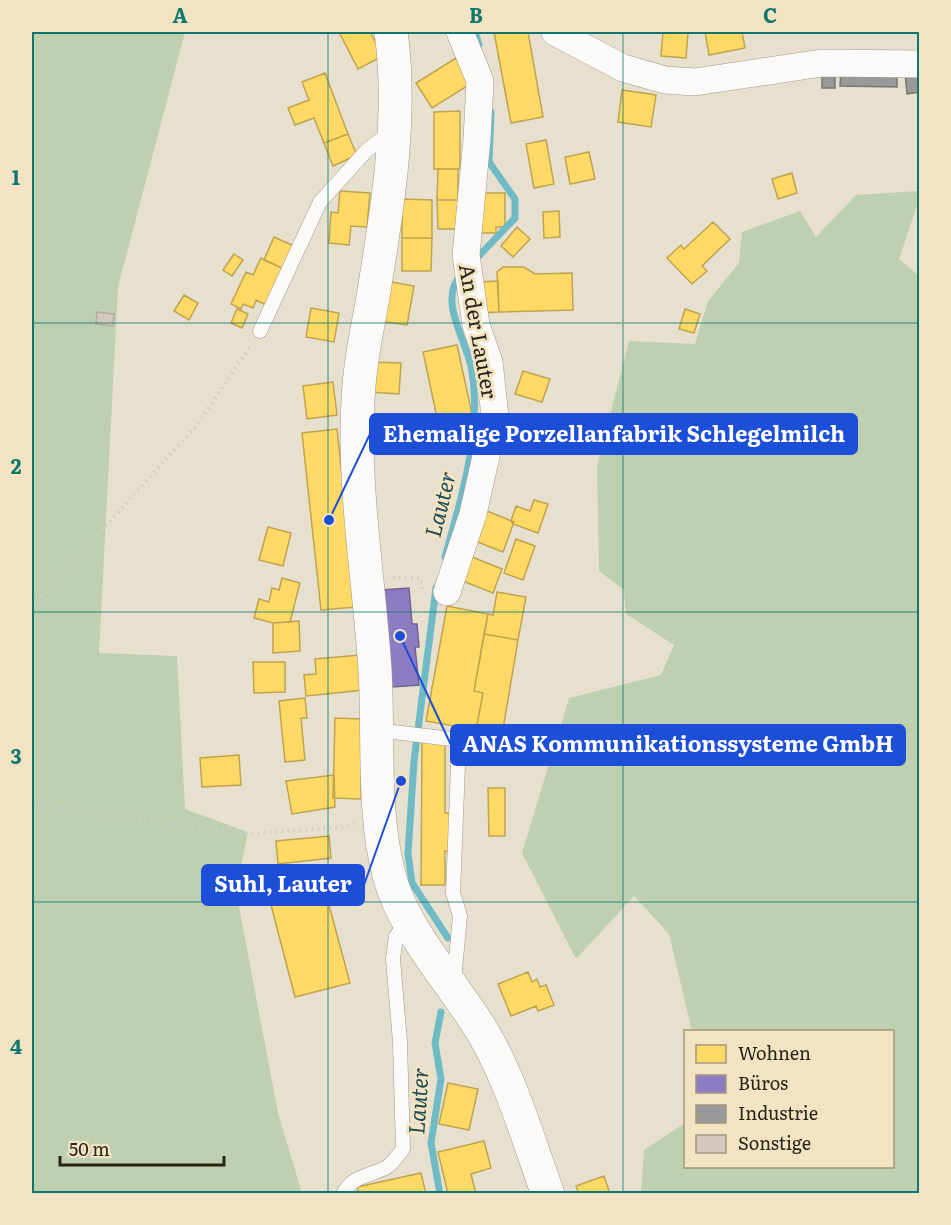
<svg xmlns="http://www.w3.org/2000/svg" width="951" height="1225" viewBox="0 0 951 1225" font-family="Literata,serif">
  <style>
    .green { fill: #bed0b0 }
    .homes { fill: #ffd966; stroke: #bfa34f; stroke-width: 1.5 }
    .offices { fill: #8e7cc3; stroke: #706290; stroke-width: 1.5 }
    .industry { fill: #999; stroke: #777672; stroke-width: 1.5 }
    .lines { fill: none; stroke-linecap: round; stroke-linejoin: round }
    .stream { stroke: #70bac6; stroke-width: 7 }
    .building { fill: #d3c9be; stroke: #b5aca0; stroke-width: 1.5 }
    .lane-casing { stroke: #9f998b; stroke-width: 15 }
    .street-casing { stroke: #9f998b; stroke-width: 28 }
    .secondary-casing { stroke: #9f998b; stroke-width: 34 }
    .path { stroke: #cfcdc8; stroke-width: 4; stroke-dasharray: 1.5 4.5; stroke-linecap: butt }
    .lane { stroke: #fcfaf8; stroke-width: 14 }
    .street { stroke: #fcfaf8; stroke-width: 27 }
    .secondary { stroke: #fcfaf8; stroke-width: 33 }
    .grid { fill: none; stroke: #0f766e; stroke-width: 1.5; stroke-opacity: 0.55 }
    .labels { text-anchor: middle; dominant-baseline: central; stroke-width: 6; stroke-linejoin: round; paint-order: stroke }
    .street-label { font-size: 21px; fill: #292418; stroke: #f2e4c3 }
    .water-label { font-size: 22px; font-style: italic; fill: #1b4954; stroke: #f2e4c3 }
    .leader { fill: none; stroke: #1d4ed8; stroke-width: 2 }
    .callout-dot { fill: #1d4ed8; stroke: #f2e4c3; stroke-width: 2 }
    .callout { fill: #1d4ed8; stroke: #1d4ed8; stroke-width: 2 }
    .callout-label { font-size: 22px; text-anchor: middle; font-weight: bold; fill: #fff }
    .neatline { fill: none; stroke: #0f766e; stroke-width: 2 }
    .grid-label { font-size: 20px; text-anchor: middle; font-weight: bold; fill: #0f766e }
  </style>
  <rect width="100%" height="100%" fill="#e8e0ce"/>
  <path class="green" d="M32,32H185L118,287L99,653L177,656L185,809L248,832L236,891L278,1113L302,1193H32Z
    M919,191V200L899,259L920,277L919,1193H641L644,1150L685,1123L686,1166H892V1032L692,1031L669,934L634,896L576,959L522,853L569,698L661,675L674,645L626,614L624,590L599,571L597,466L629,341L695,344L708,301L739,263L742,232L800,211L816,237L856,195Z"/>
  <path class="homes" d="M339,32H370L383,56L358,69Z
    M494,32H528L543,117L511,123Z
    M663,32H688L686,58L661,56Z
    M705,32H742L745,48L709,55Z
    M456,58L472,83L432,108L416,83Z
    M325,73L348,134L324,143L314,118L295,125L288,108L309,100L302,82Z
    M622,90L656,95L651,127L618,122Z
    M460,111V169H434V112Z
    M348,134L357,155L333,166L324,143Z
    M546,140L554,184L534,188L526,144Z
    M589,152L595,179L570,184L565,157Z
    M438,169H458V200H437Z
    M792,173L797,193L778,199L772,179Z
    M340,191L370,193L367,227L351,226L349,245L329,243L331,212L338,213Z
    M474,193H505V227H496V233H475Z
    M402,199L432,200V238H402Z
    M437,200H458V229H438Z
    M559,211L560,237L544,238L543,212Z
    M713,222L730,239L702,266L707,271L692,284L667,258L681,245L684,249Z
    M517,227L530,239L513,257L501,246Z
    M274,237L294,246L284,269L264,260Z
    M402,238H432L431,271H402Z
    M234,254L243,260L232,276L223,270Z
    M261,258L284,269L268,306L256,300L253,308L243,304L241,309L231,304L246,272L253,275Z
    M503,267H524L535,274L572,273L573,310L499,312L497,272Z
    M386,281L414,286L407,325L379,321Z
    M498,281L499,312L476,313L475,282Z
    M184,295L198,303L189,320L174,311Z
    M311,308L339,313L334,342L306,337Z
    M237,309L248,314L242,328L231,323Z
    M685,309L700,314L694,333L679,329Z
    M457,345L472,414L438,422L423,352Z
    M371,362L401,363L399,394L369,392Z
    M523,371L550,379L542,402L515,394Z
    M333,382L337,415L307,419L303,386Z
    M515,414L542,424L533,449L506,440Z
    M337,429L356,607L321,610L302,433Z
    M534,500L548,504L538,533L513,524L511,521L516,506L530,511Z
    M482,509L514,522L503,552L470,539Z
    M268,527L291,533L283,566L259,560Z
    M516,539L535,546L523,580L504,573Z
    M467,555L502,569L493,593L458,579Z
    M282,578L300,583L290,622L273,623L254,618L259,599L269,602L272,588L279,590Z
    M497,592L526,597L518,640L484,634L488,614L493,615Z
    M447,606L488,614L474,691L483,693L476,730L426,721Z
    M299,621L300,651L273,653V623Z
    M484,634L518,640L502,735L476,730L483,693L474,691Z
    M360,655L364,690L306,696L304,675L316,674L315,659Z
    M253,662H285V692L254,693Z
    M305,698L307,718H301L305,760L285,762L279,701Z
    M335,718L362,719L361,799L333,798Z
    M422,742H445V813H451V851H445V885H421Z
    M239,755L241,785L202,787L200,758Z
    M334,775L335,807L292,814L286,781Z
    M488,788H505V836H489Z
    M329,836L331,858L278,864L276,841Z
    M319,868L350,983L295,997L265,882Z
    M528,972L532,982L537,979L540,987L546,985L554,1005L538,1011L536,1006L511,1016L498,984Z
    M448,1083L478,1089L469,1130L439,1124Z
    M484,1141L491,1168L471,1174L476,1194H448L438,1152Z
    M421,1173L426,1194H359L357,1187Z
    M604,1176L610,1194H579L576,1186Z"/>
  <path class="offices" d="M409,588L412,624H417L419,647H415L419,685L392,687L382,590Z"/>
  <path class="industry" d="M822,68H835V88H822Z
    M841,68L897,69V87L840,86Z
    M920,70V92L907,94L905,72Z"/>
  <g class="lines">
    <path class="stream" d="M475,32L479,45
      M473,262L515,218V199L489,162L491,112
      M445,557C462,496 483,429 471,366C465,338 438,299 461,275
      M436,588L414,761L408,854L412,883L448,938
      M440,1194L431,1143L441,1079L435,1043L441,1012"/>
  </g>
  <path class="building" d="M97,312L114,314L113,326L96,324Z"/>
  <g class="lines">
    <g class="lane-casing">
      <path id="lane" d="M260,331L320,202L367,150L390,133
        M377,730L459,740L453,893L460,916L454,980
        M343,1194C352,1175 371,1176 387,1167C393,1163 398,1155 403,1149L400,1042L393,959L396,936L408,921"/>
    </g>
    <g class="street-casing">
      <path id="street" d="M555,32L623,68L665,80L695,82L822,63L920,64
        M447,592L473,514L495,416L489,362L476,325L466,255L477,139L480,81L460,32"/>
    </g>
    <g class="secondary-casing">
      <path id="secondary" d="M391,32C403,117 387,212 373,297C368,326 361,356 359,386C351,480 369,576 375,670C379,737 372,810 389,875C403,930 453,983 482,1031C512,1081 528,1140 548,1194"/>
    </g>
    <path class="path" d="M435,432L469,422
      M393,578H419L423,589
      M32,612L34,605L197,425L252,344
      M32,803L246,834L342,827L355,823"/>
    <use href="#lane" class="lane"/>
    <use href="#street" class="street"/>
    <use href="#secondary" class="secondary"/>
  </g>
  <path class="grid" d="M328,32V1194M623,32V1194M32,323H920M32,612H920M32,902H920"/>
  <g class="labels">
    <g class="street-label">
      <text transform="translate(480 331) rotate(80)">An der Lauter</text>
    </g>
    <g class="water-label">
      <text transform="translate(439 504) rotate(-76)">Lauter</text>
      <text transform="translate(417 1101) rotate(-86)">Lauter</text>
    </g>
  </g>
  <path class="leader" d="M329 520L370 434M400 636L451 745M401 781L364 885"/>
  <g class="callout-dot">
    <circle cx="329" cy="520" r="6"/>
    <circle cx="400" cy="636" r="6"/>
    <circle cx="401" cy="781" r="6"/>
  </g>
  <g class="callout">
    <rect x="370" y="414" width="487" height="40" rx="6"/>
    <rect x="451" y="725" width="454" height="40" rx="6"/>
    <rect x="202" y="865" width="162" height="40" rx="6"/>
  </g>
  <g class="callout-label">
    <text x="614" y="442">Ehemalige Porzellanfabrik Schlegelmilch</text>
    <text x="678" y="752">ANAS Kommunikationssysteme GmbH</text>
    <text x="283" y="892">Suhl, Lauter</text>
  </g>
  <rect width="951" height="1225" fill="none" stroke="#f2e4c3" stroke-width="66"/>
  <rect x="684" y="1030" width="210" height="138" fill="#f2e4c3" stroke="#a2977f" stroke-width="1.5"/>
  <rect x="696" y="1045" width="30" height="18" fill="#ffd966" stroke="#a2977f" stroke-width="1.5"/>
  <text x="738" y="1060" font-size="18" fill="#292418">Wohnen</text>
  <rect x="696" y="1075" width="30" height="18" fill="#8e7cc3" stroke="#a2977f" stroke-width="1.5"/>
  <text x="738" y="1090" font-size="18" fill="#292418">Büros</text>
  <rect x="696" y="1105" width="30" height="18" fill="#999999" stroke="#a2977f" stroke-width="1.5"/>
  <text x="738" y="1120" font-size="18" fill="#292418">Industrie</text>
  <rect x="696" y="1135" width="30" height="18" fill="#d3c9be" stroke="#a2977f" stroke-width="1.5"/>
  <text x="738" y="1150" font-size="18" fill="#292418">Sonstige</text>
  <path d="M60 1156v9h164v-9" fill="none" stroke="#292418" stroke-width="3"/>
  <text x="69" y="1156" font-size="18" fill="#292418" stroke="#f2e4c3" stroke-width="4.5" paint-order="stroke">50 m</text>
  <rect x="33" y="33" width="885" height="1159" class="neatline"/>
  <g class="grid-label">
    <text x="180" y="23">A</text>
    <text x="476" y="23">B</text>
    <text x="770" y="23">C</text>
    <text x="16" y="185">1</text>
    <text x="16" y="474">2</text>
    <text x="16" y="764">3</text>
    <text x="16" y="1054">4</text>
  </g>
</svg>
